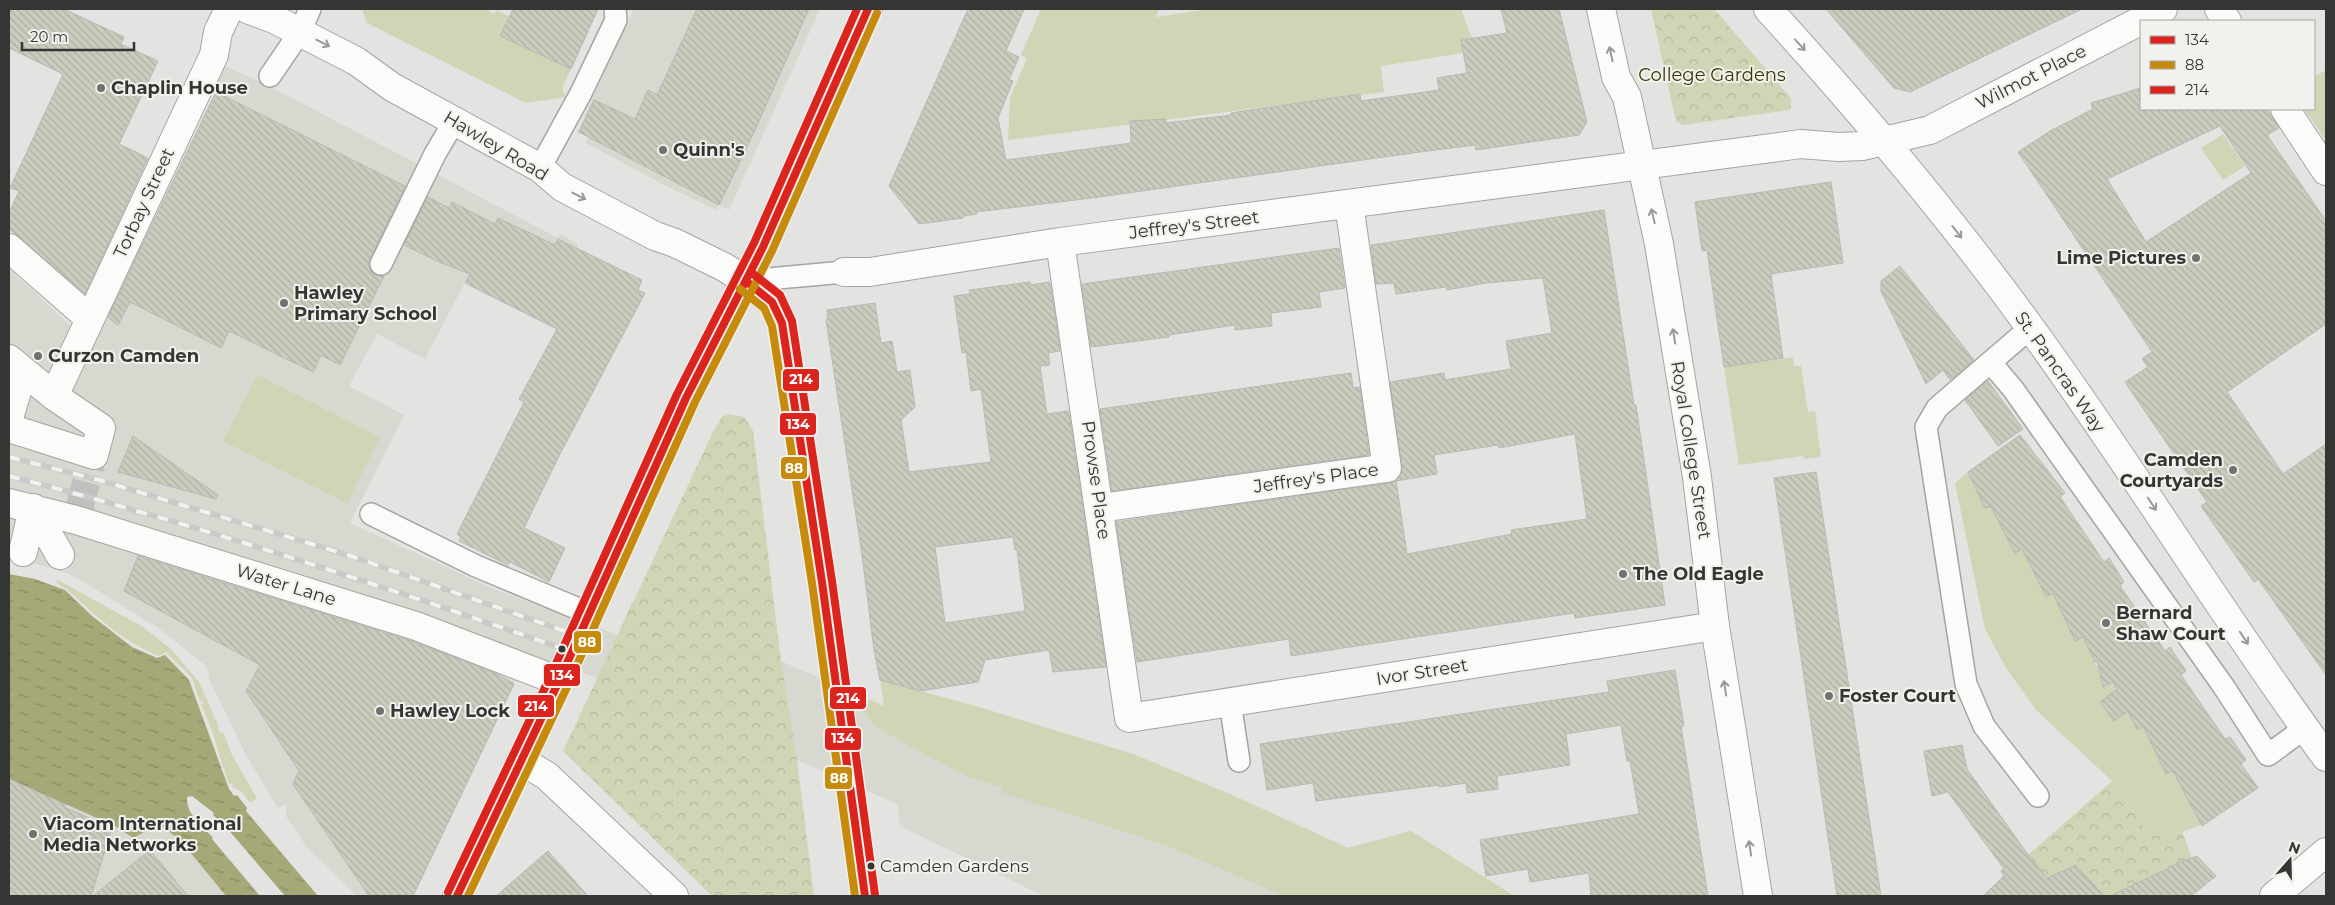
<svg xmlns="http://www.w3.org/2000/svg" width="2335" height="905" viewBox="0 0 2335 905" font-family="Montserrat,sans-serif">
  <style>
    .built { fill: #d7d8d0 }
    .green { fill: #d2d4b6 }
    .park { fill: url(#park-crowns) }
    .water { fill: url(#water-ripples) }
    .building { fill: url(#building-back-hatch); stroke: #b8b8b6; fill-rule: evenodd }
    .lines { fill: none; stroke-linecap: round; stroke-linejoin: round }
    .street-tunnel { stroke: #c0c0be; stroke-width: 28; stroke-dasharray: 28 14; stroke-linecap: butt }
    .lane-casing { stroke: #a4a4a2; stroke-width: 24 }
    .street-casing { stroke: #a4a4a2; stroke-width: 30 }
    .primary-casing { stroke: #a4a4a2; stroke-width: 30 }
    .highway-casing { stroke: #a4a4a2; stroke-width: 30 }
    .lane { stroke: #fbfbfa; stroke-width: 21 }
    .street { stroke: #fbfbfa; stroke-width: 28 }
    .primary { stroke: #fbfbfa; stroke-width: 28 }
    .highway { stroke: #fbfbfa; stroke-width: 28 }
    .rail-casing { stroke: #cacaca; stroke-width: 5.5 }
    .rail { stroke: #f1f1ed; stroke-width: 4; stroke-dasharray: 11; stroke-linecap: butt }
    .bus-1-casing { stroke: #f1f1ed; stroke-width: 11 }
    .bus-2-casing { stroke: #f1f1ed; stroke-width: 11 }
    .bus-3-casing { stroke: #f1f1ed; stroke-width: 11 }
    .bus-1 { stroke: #dc241f; stroke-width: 8 }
    .bus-2 { stroke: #c68a0d; stroke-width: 8 }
    .bus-3 { stroke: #dc241f; stroke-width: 8 }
    .oneway { stroke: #989896 }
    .poi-dot { fill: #727270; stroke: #f1f1ed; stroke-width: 2 }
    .bus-dot { fill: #353533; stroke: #f1f1ed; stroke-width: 2 }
    .labels { text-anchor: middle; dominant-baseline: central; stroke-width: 4; stroke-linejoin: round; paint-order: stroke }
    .bus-label { font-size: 17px; fill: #353533; stroke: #f1f1ed; text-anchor: start }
    .park-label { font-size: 18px; fill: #363600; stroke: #f1f1ed }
    .street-label { font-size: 18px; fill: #353533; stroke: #f1f1ed }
    .poi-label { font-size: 18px; font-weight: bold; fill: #353533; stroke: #f1f1ed; text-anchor: start }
    .line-badge { stroke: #f1f1ed; stroke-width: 2 }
    .badge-label { font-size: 14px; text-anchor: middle; font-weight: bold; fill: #fff }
  </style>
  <defs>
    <pattern id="park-crowns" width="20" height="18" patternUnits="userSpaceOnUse" patternTransform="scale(1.25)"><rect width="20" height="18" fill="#d2d4b6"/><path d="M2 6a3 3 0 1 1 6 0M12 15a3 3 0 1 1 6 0" fill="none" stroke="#b5b79d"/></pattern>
    <pattern id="water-ripples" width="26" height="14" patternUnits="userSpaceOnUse" patternTransform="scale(1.25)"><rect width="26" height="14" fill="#a7a877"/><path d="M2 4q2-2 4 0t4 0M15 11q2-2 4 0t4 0" fill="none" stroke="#898a62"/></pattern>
    <pattern id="building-back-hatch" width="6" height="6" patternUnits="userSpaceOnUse" patternTransform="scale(1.25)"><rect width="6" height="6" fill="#cbccbd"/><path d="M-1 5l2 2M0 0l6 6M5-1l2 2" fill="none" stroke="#afb0a3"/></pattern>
  </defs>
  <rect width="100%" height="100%" fill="#e3e3e1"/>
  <path class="built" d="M634,9H820L729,210L719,205L716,210L666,186L586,143L587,136L577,132Z
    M223,65L273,88L558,238L560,234L578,244L577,248L584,252L486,242L425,359L377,334L349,386L404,415L350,523L494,589L618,635L632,602L781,661L884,706L972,705L1133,754L1232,795L1348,848L1411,831L1509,896H1044L900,826L897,804L797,760L596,682L597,678L528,653L413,896H357L306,846L286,816V804L278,808L247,757L209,679L210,677L204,664L157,627L92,587L67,573L9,556V269L92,345L215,93L212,90Z
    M9,779L117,827L133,838L159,824L181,841L226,896H9Z"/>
  <path class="green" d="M362,9H485L494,14L496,10L509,16L500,36L571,69L562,88L566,97L526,103L367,23Z
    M1041,9H1159L1156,17L1210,9H1430C1442,12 1450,9 1461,9L1472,38L1461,40L1463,53L1381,66L1384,92L1008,140L1010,97L1027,59L1021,55Z
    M2326,70V140L2304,109H2314V77Z
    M2223,134L2245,166L2223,180L2201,148Z
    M1793,357L1794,366H1801L1808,412L1815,411L1821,457L1804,459L1803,456L1739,465L1724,367Z
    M257,375L380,437L347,503L223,441Z
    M1968,472L1985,507L1994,510L2015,552L2023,549L2047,597L2053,593L2076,640L2084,637L2091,648L2089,651L2106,685L2113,682L2121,693L2136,729L2144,726L2151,737L2150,740L2166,774L2174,770L2197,817L2204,815L2209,822L2182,832L2153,836L2145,829L2112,781L2035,709L2006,668L1985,629L1955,483Z
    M58,580L143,627L171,649L199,682L219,727L218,728L220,733L223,732L232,755L257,798L250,803L242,792L233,787L232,783L229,784L224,770L226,767L223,768L213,733L201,704L204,703L202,700L200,702L192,678L166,652L159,656C132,646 108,626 87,608C76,598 69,589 56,583Z
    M880,680L972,705L1133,754L1232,795L1348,848L1411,831L1515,896H1284L1168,846L1001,792L1002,787L969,777L907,745L874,725L848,690L884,706Z"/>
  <path class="park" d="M1651,9H1714L1791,98V107L1789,110L1683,125L1676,121L1675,117Z
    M729,414L744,417L753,431L781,661L797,760L814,896H712L563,751L713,432L722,417Z
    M2112,781L2145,829L2153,836L2182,832L2192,858L2168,867L2169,869L2110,896H2104L2076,865L2047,878L2028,855Z"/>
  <path class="water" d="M9,574L35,579L65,590L92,616L132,647L157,658L165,655L189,680L229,789L234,796L237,795L247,808L246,811L318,896H285L226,827L213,815L214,813L192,796L187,797C186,815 202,825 213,838L212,839L260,896H226L181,841L159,824L133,838L117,827L9,779Z"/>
  <path class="building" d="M9,9H64L124,37L121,44L158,61L119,144L148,158L85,294L9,229V213L19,191L10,188L63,74L9,48Z
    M513,9H598L571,69L500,36Z
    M697,9H809L755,130L719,205L579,132L594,100L635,119L648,90L657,95Z
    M968,9H1024L1006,51L1019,57L1009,80L1013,81L998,118L1006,160L1131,143L1130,121L1166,119V123L1231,115V113L1360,94L1361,101L1439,90L1437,78L1467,73L1461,40L1507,33L1501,9H1559L1587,122L1579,135L1476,150L1475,145L1420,152L1092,198L976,212L977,214L963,216V218L919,224L889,186Z
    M1826,9H2082L1910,92L1894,88Z
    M2141,88V109H2267L2279,128L2267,135L2326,221V324L2227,392L2283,474L2326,444V675L2258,579L2254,582L2201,506L2207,502L2125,382L2148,367L2142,359L2152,352L2018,152L2050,131L2093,109L2091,103ZM2220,126L2251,173L2146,242L2107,179Z
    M216,92L405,186L370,259L369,265L371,271L376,275L384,276L340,365L321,355L313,372L229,331L221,348L130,302L118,325L108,317Z
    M1831,182L1843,263L1771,274L1783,358L1724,367L1707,250L1702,251L1695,202Z
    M428,197L449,208L452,202L495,224L498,218L555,245L558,239L642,280L638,290L645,293L559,456L524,528L565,548L549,582L510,562L508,565L459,541L461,537L457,534L524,402L519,399L557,329L465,283L470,274L439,262L404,245Z
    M1604,210L1634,405H1636L1665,605L1575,618L1574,613L1291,656L1289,639L1137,662L1116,522L1389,483L1396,481L1401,474L1402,466L1390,382L1444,373L1445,380L1511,369L1506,341L1552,333L1543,278L1486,283L1447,290L1446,287L1396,294L1394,283L1376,284L1371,245ZM1575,434L1587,519L1511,530L1512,534L1407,554L1396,481L1437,474L1434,455L1498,445L1499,448Z
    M1339,248L1345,288L1319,292L1321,307L1271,313L1272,326L1235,330V325L1169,335V337L1091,347L1082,284Z
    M1900,266L1974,360L1950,380L1943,370L1926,384L1881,291V281Z
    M1030,282L1031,285L1049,282L1051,288L1060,351L1048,353L1050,365L1040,366L1047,414L1068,411L1069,413L1106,667L1053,672L1049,650L985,660L978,682L920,691L880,680L874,650L862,555L826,320L828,319L827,310L875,303L881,343L892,341L897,372L910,370L915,407L901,420L909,472L991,462L981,389L971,391L966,352L962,353L954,296L970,294L969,290ZM1013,537L1015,550H1017L1025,611L945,623L935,547Z
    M1351,373L1353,388L1360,387L1369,455L1112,491L1100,409Z
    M1988,381L2023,429L1998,446L1965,400Z
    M2020,435L2065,493L2060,497L2104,562L2109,558L2124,582L2120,586L2165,651L2170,647L2186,671L2181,675L2225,739L2230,737L2246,760L2241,764L2258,788L2202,826L2173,771L2166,774L2143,726L2137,730L2128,711L2114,721L2100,702L2117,689L2113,682L2103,687L2097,661L2095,662L2083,637L2075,641L2053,593L2046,597L2022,549L2015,553L1991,507L1985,508L1968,472Z
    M133,436L218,495L216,499L118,472Z
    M1816,472L1881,896H1837L1831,857L1774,478Z
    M138,556L411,641L495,673L514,684L413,896H369L293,784L299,771L246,691L260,665L124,591Z
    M1675,670L1684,726H1681L1708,896H1591L1589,873L1530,882L1528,869L1486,876L1480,840L1639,814L1630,761H1627L1621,725L1566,734L1570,765L1497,776L1498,789L1467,793L1466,783L1439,787V785L1316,801L1313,783L1267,790L1260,744L1609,692L1607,681Z
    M1962,745L1967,769L2029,856L2047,878L2076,865L2104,896H1983L2004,876L2001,871L2004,869L1948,792L1932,796L1924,751Z
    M9,779L65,804L64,807L112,828L91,896H9Z
    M150,850L188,896H93Z
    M548,851L588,896H496Z
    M2197,856L2216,876L2191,896H2110L2169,868L2168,867Z"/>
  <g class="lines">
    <path class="street-tunnel" d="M79,509L91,464"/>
    <g class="lane-casing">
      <path id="lane" d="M270,76L300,32L310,9
        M540,168L581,93L616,20L615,9
        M381,264L435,154L455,120
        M746,281L844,272
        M2030,328L1937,408L1926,427L1966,684L1984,726L2038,796
        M1991,363L2013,389L2224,687L2268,755L2305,728
        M371,514L476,566L588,613
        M1230,702L1239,761"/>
    </g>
    <g class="street-casing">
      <path id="street" d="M2219,9L2227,21
        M2285,109L2326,171
        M1060,242L1129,718L1715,626
        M9,248L89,318
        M844,272H870L1060,242L1801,144L1838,147L1863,146L1930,130L2163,9
        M9,359L54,396L101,428L94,455L9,428
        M54,396L214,55L218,32L229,9
        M9,418L23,371
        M9,503L76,520L416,626L559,681
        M1100,508L1387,468L1349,204
        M23,552L33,508L60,555
        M521,760L547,776L674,896"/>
    </g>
    <g class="primary-casing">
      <path id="primary" d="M247,9L274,19L356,61L392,87L540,168L562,187L655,236L675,243L724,267L746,281L772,302L782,323L822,582L865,896
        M1601,9L1616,77L1627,97L1659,244L1697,477L1715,626L1758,896
        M1768,9C1860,110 1950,217 2030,327C2133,468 2223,617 2326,757
        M457,896L559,681L686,398L763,247L868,9"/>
    </g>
    <g class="highway-casing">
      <path id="highway" d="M2274,896L2326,852"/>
    </g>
    <use href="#lane" class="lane"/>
    <use href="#street" class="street"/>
    <use href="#primary" class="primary"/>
    <use href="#highway" class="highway"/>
    <g class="rail-casing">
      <path id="rail" d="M9,457L99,480L348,555L570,633
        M9,476C195,524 377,584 558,647"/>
    </g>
    <use href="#rail" class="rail"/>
    <g class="bus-1-casing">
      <path id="bus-1" d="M746,281L772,302L782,323L822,582L865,896
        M457,896L559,681L686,398L763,247L868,9"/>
    </g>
    <g class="bus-2-casing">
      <path id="bus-2" d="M740,289L764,308L772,326L812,583L855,896
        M468,896L568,685L695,402L772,251L877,13"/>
    </g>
    <g class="bus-3-casing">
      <path id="bus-3" d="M752,273L780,295L792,321L832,581L875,895
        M448,892L550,677L677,394L754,243L857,9"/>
    </g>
    <use href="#bus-1" class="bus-1"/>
    <use href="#bus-2" class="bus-2"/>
    <use href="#bus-3" class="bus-3"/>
  </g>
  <defs><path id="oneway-shaft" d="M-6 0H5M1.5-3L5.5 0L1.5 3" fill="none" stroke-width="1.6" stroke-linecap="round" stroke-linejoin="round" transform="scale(1.25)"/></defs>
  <g class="oneway">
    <use href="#oneway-shaft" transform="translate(323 43) rotate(27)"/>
    <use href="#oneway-shaft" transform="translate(1800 45) rotate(48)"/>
    <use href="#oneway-shaft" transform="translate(1611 54) rotate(-102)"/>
    <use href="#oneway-shaft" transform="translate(579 196) rotate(27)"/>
    <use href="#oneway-shaft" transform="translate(1653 216) rotate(-103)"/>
    <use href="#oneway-shaft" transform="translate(1957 232) rotate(52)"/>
    <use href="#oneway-shaft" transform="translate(1674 336) rotate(-99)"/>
    <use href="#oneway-shaft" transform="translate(2152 504) rotate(56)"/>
    <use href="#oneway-shaft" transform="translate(2244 638) rotate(56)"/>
    <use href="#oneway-shaft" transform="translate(1725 688) rotate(-99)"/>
    <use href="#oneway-shaft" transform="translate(1750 848) rotate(-99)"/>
  </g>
  <g class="poi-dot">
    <circle cx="101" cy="88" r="5"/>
    <circle cx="663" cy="150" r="5"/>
    <circle cx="2196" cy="258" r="5"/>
    <circle cx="284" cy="303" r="5"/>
    <circle cx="38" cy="356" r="5"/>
    <circle cx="2233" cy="470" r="5"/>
    <circle cx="1623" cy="574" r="5"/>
    <circle cx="2106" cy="623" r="5"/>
    <circle cx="1829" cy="696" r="5"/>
    <circle cx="380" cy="711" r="5"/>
    <circle cx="33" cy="834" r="5"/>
  </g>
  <g class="bus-dot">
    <circle cx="562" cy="649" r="4.5"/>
    <circle cx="871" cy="866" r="4.5"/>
  </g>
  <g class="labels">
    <g class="bus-label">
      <text x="880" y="866">Camden Gardens</text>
    </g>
    <g class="park-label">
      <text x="1712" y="75">College Gardens</text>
    </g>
    <g class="street-label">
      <text transform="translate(2031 77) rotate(-27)">Wilmot Place</text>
      <text transform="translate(496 146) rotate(31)">Hawley Road</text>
      <text transform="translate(144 203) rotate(-65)">Torbay Street</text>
      <text transform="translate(1194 225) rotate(-7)">Jeffrey's Street</text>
      <text transform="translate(2060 372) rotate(55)">St. Pancras Way</text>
      <text transform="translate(1691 450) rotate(81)">Royal College Street</text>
      <text transform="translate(1316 478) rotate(-8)">Jeffrey's Place</text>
      <text transform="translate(1096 480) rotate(82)">Prowse Place</text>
      <text transform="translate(286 585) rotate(17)">Water Lane</text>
      <text transform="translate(1422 672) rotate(-9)">Ivor Street</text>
    </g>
    <g class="poi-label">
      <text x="111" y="88">Chaplin House</text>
      <text x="673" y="150">Quinn's</text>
      <text x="2186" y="258" text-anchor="end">Lime Pictures</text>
      <text x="294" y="293">Hawley<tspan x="294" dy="21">Primary School</tspan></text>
      <text x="48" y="356">Curzon Camden</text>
      <text x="2223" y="460" text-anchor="end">Camden<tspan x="2223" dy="21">Courtyards</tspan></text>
      <text x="1633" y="574">The Old Eagle</text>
      <text x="2116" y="613">Bernard<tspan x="2116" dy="21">Shaw Court</tspan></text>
      <text x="1839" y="696">Foster Court</text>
      <text x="390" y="711">Hawley Lock</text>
      <text x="43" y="824">Viacom International<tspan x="43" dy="21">Media Networks</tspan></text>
    </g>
  </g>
  <g class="line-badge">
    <rect x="782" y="368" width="38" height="24" rx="5" fill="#dc241f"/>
    <rect x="779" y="412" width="38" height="24" rx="5" fill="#dc241f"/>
    <rect x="780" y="456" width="28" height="24" rx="5" fill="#c68a0d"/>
    <rect x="573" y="630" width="29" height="24" rx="5" fill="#c68a0d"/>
    <rect x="543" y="663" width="38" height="24" rx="5" fill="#dc241f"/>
    <rect x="829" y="686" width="38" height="24" rx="5" fill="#dc241f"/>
    <rect x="517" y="694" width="38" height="24" rx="5" fill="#dc241f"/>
    <rect x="824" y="727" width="38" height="24" rx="5" fill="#dc241f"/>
    <rect x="824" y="766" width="29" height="24" rx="5" fill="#c68a0d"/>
  </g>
  <g class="badge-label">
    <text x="801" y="384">214</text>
    <text x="798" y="429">134</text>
    <text x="794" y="473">88</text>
    <text x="587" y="647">88</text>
    <text x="562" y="680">134</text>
    <text x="848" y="703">214</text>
    <text x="536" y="711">214</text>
    <text x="843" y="743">134</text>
    <text x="839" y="783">88</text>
  </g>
  <rect width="2335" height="905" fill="none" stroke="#353533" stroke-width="20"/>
  <rect x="2140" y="20" width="175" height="90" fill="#f1f1ed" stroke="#a6a6a3"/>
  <rect x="2150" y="36" width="25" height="8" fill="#dc241f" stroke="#a6a6a3"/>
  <text x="2185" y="45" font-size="15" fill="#353533">134</text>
  <rect x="2150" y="61" width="25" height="8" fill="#c68a0d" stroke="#a6a6a3"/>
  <text x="2185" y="70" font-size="15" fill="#353533">88</text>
  <rect x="2150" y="86" width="25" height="8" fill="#dc241f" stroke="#a6a6a3"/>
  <text x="2185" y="95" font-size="15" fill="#353533">214</text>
  <g transform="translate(2290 860) rotate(20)" stroke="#f1f1ed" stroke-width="4" paint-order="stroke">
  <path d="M0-4L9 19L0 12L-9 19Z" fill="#353533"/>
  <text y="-8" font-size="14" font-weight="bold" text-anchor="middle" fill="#353533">N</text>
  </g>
  <path d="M22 42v8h112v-8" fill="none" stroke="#353533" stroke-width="2.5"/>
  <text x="30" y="42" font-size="15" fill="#353533" stroke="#f1f1ed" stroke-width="4" paint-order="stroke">20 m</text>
</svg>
